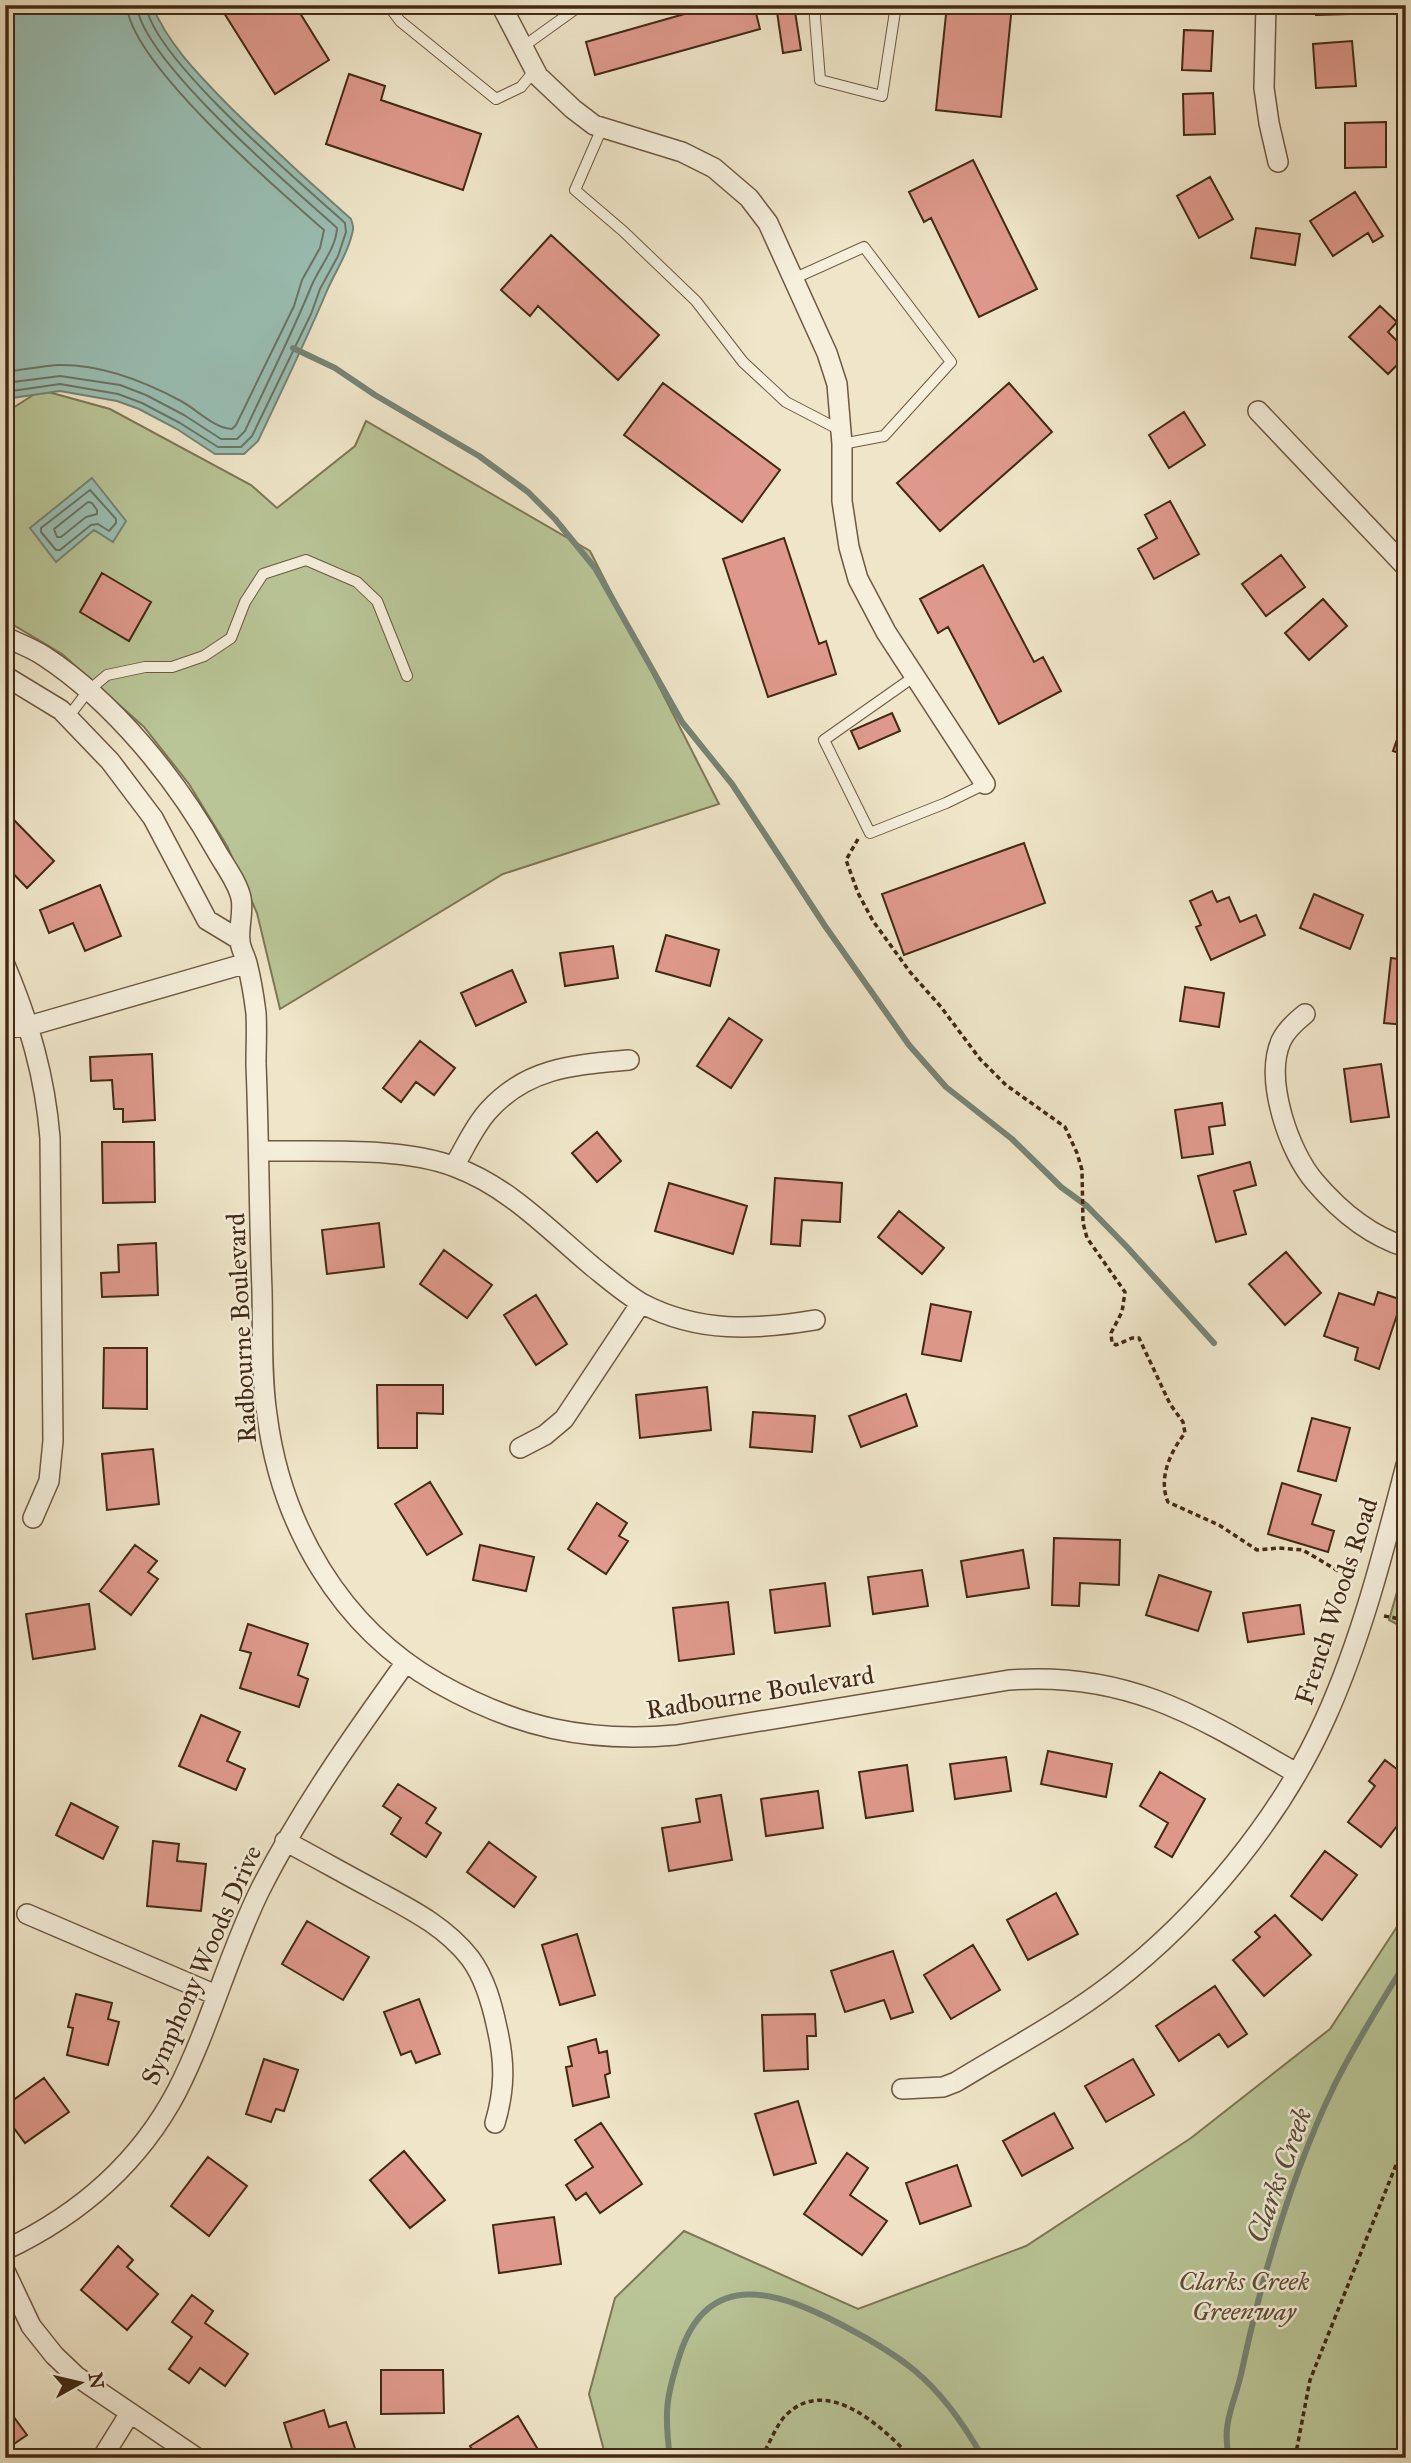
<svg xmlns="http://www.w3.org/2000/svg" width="1411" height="2463" viewBox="0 0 1411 2463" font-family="'IM FELL Great Primer',serif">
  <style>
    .green { fill: #b9c597; stroke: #7e7756; stroke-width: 2 }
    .water { fill: #9ac0b5; stroke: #778475; stroke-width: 2 }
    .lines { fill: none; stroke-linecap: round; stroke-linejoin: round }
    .shore { stroke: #6e7464; stroke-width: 2 }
    .stream { stroke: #778475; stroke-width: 6 }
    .building { fill: #df998c; stroke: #432914; stroke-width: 2 }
    .service-casing { stroke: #6e5841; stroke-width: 12 }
    .minor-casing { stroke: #6e5841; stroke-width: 22 }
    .path { stroke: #432914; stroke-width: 3.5; stroke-dasharray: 5 3.5; stroke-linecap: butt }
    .service { stroke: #f5efdc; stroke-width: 10 }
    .minor { stroke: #f5efdc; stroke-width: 19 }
    .labels { text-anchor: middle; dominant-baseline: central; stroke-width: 5; stroke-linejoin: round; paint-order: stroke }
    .street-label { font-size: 26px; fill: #432914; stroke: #f5efdc }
    .park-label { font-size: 26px; font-style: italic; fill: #605035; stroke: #f5efdc }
    .water-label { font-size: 28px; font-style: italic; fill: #594f3c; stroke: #f5efdc }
  </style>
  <rect width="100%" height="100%" fill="#efe6c9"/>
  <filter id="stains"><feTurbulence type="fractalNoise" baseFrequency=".00286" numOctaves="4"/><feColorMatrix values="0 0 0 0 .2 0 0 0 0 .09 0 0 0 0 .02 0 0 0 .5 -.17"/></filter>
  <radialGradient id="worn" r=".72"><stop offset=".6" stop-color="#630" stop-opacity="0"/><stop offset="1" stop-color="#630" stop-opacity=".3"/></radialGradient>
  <path class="green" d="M41,390L110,409L251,485L277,508L355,446L366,421L590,551L719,804L503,874L280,1009L257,913L227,846L189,784L144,727L62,654L5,620V413Z
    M1405,1564H1406V1629L1389,1620Z
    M1406,1913V2458H606L589,2394L615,2298L684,2231L858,2309L1026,2246L1191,2138L1330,2029Z"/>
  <path class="water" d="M5,5H152C168,45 201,77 231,108C270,146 310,183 351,219C353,225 354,228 352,234C347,256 334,273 326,293C305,343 281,392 258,441L244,454H215L177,429L139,409L117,401L60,391L5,399Z
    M92,478L126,521L113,542L94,530L56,562L30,528Z"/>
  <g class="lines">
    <path class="shore" d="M5,372C23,370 41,366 58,365C102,364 144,381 181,401C196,409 215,429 232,429L236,425L294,306L302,280L320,248L324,230C279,191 129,62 127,5
      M5,383L60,376L120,385L146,395L184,415L221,439H237L245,431C267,383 291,336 311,287C319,267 336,249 337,228C294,189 140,59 137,5
      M5,392L60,384L118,394L142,403L180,423L218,447H241L252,436L311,314L320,289L338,256L346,232L345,223C302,184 152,58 146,5
      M90,490L116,519V523L109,531L98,524L91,525L60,550H56L41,532V528Z
      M88,502L92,503L97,510V514L86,517L61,537H57L54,529Z"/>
    <path class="stream" d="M293,348L335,368L375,395L479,456L528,492L555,519L595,568L682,722L732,784L825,926L909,1045L946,1087L1012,1139L1061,1187L1087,1206L1127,1247L1214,1343
      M670,2458C664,2412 666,2397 680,2354C709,2266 781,2293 842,2325C867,2338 892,2352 914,2370C943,2394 965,2426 983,2458
      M1229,2458C1221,2421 1235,2404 1242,2370C1263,2272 1292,2172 1336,2082C1357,2041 1381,2002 1406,1962"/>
  </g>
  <path class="building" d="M219,5H295L329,60L275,94Z
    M716,5H754L760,29L595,75L586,42Z
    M776,5H794L801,50L783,53Z
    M947,5H1012L1001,117L936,110Z
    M1315,5H1349V14L1316,15Z
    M1184,30L1213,31L1211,71L1182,70Z
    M1352,41L1356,86L1316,88L1313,44Z
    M349,74L385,86L381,100L481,134L463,190L326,144Z
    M1213,93L1215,134L1184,135L1183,94Z
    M1386,122V167L1345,168V123Z
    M973,160L1037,289L979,317L931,218L924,222L909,192Z
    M1210,177L1233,219L1199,238L1177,196Z
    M1355,192L1383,236L1373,242L1368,233L1333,256L1310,221Z
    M1256,228L1300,234L1295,265L1251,258Z
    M551,235L659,335L618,380L538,306L530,316L501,290Z
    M1380,306L1397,322L1388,332L1406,350V356L1388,374L1349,337Z
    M663,383L780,470L742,522L624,435Z
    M1009,383L1052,432L940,531L897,483Z
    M1184,412L1205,445L1169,468L1149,435Z
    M1170,501L1199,554L1154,579L1138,549L1157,538L1145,515Z
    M784,538L819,644L826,641L836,674L768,697L723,559Z
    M1281,555L1305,587L1266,616L1242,584Z
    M983,565L1034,662L1043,657L1061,691L999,724L948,627L938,633L920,599Z
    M102,573L151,602L129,641L80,612Z
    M1323,599L1347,626L1309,660L1285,633Z
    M892,713L900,731L859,749L851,731Z
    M1404,719L1406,720V755L1393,751Z
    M13,819L54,861L27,888L5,865V826Z
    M1024,843L1045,903L904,955L882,894Z
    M100,885L121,936L85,951L73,923L49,933L40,910Z
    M1212,891L1217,902L1229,897L1240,922L1256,915L1265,935L1211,960L1196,927L1201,925L1190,901Z
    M1314,894L1363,915L1350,949L1300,928Z
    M666,935L719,950L710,986L656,971Z
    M613,946L618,978L565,986L560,953Z
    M1391,958L1406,960V1025L1384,1023Z
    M512,970L526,1002L476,1026L461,993Z
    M1185,987L1224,993L1219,1027L1180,1021Z
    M729,1018L762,1040L731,1088L697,1066Z
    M420,1041L455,1068L434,1095L416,1082L401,1102L383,1088Z
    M152,1054L155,1120L123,1122V1109H114L112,1080L91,1081L90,1057Z
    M1381,1064L1389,1117L1351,1122L1344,1069Z
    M1222,1103L1225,1125L1209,1127L1213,1154L1182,1158L1175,1110Z
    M597,1132L621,1161L597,1182L572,1153Z
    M102,1142H154L155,1202L103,1203Z
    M1406,1144V1181H1405L1399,1145Z
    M1250,1162L1256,1185L1234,1191L1246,1234L1216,1242L1198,1176Z
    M775,1178L842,1183L840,1222L802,1220L800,1246L771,1244Z
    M669,1183L747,1206L733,1254L655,1231Z
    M899,1211L944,1248L922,1274L878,1237Z
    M379,1223L384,1267L327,1274L322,1230Z
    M156,1243L158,1295L102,1297L101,1273L119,1272L118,1245Z
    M444,1250L492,1285L467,1318L420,1284Z
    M1286,1252L1321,1293L1285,1325L1249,1284Z
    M1378,1292L1402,1300L1379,1369L1355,1360L1358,1348L1324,1336L1339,1293L1374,1305Z
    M536,1295L567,1344L536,1365L504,1315Z
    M931,1304L971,1312L961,1361L922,1354Z
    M104,1348H147V1409L103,1408Z
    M377,1385H443V1414L417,1413V1448H378Z
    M707,1387L711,1430L640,1438L636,1395Z
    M906,1394L917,1426L861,1447L849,1416Z
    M753,1412L815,1416L812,1452L750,1447Z
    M1312,1418L1350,1428L1336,1481L1298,1471Z
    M153,1449L159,1504L107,1510L102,1454Z
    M430,1482L462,1534L427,1555L395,1504Z
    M1282,1483L1321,1495L1312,1524L1334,1531L1328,1552L1268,1534Z
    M597,1503L627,1523L619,1536L628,1541L606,1574L568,1549Z
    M1054,1538L1120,1540L1119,1585L1080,1583L1079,1606L1052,1605Z
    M135,1545L157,1561L148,1572L158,1579L131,1615L100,1591Z
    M480,1545L534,1557L526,1591L473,1580Z
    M1023,1550L1029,1588L967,1597L961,1561Z
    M922,1570L928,1606L873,1614L868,1577Z
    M1159,1575L1211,1592L1198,1631L1146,1615Z
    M825,1583L830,1626L775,1633L770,1590Z
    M728,1602L734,1654L679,1661L673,1608Z
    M89,1604L95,1649L33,1659L26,1614Z
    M1300,1605L1304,1634L1248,1642L1243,1613Z
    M248,1624L308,1644L298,1675L308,1679L299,1707L240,1688L251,1653L240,1650Z
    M201,1715L240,1732L227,1761L245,1769L236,1790L179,1766Z
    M1048,1751L1112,1764L1106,1797L1041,1784Z
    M1006,1757L1011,1791L955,1799L950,1764Z
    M1385,1760L1406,1776V1814L1381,1847L1348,1822L1375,1786L1369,1781Z
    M907,1765L913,1811L866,1818L859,1772Z
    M1160,1772L1205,1799L1172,1857L1155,1847L1168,1823L1140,1806Z
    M398,1784L436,1808L426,1823L441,1833L426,1857L391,1834L401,1818L383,1806Z
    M818,1791L823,1828L766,1836L761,1799Z
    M721,1795L732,1860L669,1871L662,1828L700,1822L696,1799Z
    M71,1803L118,1827L103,1859L56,1835Z
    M153,1841L179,1844L177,1861L206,1864L201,1911L147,1906Z
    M489,1842L536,1877L514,1907L467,1872Z
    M1325,1851L1357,1875L1322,1920L1291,1896Z
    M1056,1893L1078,1934L1028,1960L1007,1920Z
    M1275,1915L1311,1955L1264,1996L1233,1960L1260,1937L1255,1932Z
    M307,1921L369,1957L343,2000L282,1964Z
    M577,1934L595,1995L560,2005L542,1945Z
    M973,1945L1000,1990L951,2019L924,1975Z
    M893,1951L913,2012L891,2019L884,2000L845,2012L831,1971Z
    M1215,1986L1247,2034L1228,2047L1219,2034L1179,2061L1156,2026Z
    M76,1994L112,2003L108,2019L119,2022L108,2065L67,2055L73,2028L68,2027Z
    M419,1999L440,2054L416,2063L411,2051L401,2055L384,2012Z
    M815,2014L816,2036H807L808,2069L764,2071L762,2015Z
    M596,2039L599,2053L607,2051L610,2073L605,2075L609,2097L573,2106L566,2067L572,2066L568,2047Z
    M264,2059L298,2070L284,2111L276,2109L271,2122L246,2114Z
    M1133,2059L1154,2095L1106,2122L1085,2086Z
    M44,2078L69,2112L25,2143L5,2116V2106Z
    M798,2101L816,2163L774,2175L755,2114Z
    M1054,2113L1073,2148L1022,2176L1003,2141Z
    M601,2123L642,2184L600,2213L586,2193L576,2200L566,2185L593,2167L575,2140Z
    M404,2151L445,2200L410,2228L370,2180Z
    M847,2153L868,2168L850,2195L887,2221L862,2255L804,2214Z
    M208,2157L247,2186L209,2236L171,2206Z
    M957,2165L971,2206L920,2224L906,2183Z
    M554,2217L561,2264L499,2273L493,2225Z
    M118,2246L133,2260L127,2267L158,2294L127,2330L81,2290Z
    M192,2295L213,2311L205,2323L248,2354L225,2386L200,2368L189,2383L169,2369L192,2337L172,2322Z
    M381,2370H443L444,2413L381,2414Z
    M5,2405L27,2435L5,2450Z
    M324,2410L329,2427L346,2422L357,2454L345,2458H295L284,2423Z
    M518,2416L543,2458H477L470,2446Z"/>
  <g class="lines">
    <g class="service-casing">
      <path id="service" d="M388,5L400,21L496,99L521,87L535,70
        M814,5L820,80L882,96L896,5
        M524,46L581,5
        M602,128L575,190L623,231L696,301L743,362L786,402L840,430
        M793,279L864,247L951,362L884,436L842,444
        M915,676L824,740L870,833L946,803L985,784
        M69,716L88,691L107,675L145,667H172L204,656L231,638L245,602L263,574L306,560L357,582L377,601L407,676"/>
    </g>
    <g class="minor-casing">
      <path id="minor" d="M501,5L538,76L573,109L594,125L682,152L714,168L749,198L768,223L827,353L837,384L842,444V501L849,547L858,579L886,632L985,784
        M1266,5L1264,88L1269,123L1278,162
        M1258,411L1406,567
        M5,637C18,643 32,648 44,656C114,702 177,780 217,852C225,866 238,883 241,898C244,912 238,928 240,942C241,949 245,956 247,963C251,979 254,997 256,1013C257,1030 256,1047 256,1064C259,1140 259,1215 262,1291C263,1332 261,1375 267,1415C281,1525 340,1627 438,1683C516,1727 586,1743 676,1735L1009,1680C1127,1671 1198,1716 1296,1773
        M5,676L61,710L110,761L153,818L207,920L240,940
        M5,965C29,1022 45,1076 50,1138L53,1441L49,1481L33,1518
        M1305,1014C1295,1022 1286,1030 1281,1041C1264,1080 1289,1152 1315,1182C1339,1210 1370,1236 1406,1247
        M5,1028L29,1026L247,963
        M259,1151C317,1152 401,1146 455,1167C509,1187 548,1229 592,1266C607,1278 625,1294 643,1304C699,1333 755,1330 815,1320
        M454,1166C465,1148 474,1126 489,1110C528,1067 575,1065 629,1060
        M520,1448L545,1435L564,1419L641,1303
        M285,1841C315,1857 345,1874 375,1890C410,1909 445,1926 470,1958C485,1978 492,2004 497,2028C505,2062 505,2089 495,2123
        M27,1914L216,1995
        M902,2089L943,2087L956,2082C1008,2050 1064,2021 1113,1983C1200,1916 1281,1818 1326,1717C1362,1637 1384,1550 1406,1465
        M5,2250C79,2215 139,2163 177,2091C210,2026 228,1955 260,1890C301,1809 353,1736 406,1662
        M5,2271L31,2326L54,2355L76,2376L197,2458
        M102,2458L130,2413"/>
    </g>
    <path class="path" d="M858,839L846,860L858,893L873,921L910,972L941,1007L980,1059L1006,1085L1065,1127L1077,1153L1082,1170L1083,1223L1087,1238L1125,1292L1122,1312L1111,1333L1112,1343L1116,1345L1132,1338H1139L1170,1404L1183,1422L1185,1433C1170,1452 1158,1479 1168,1502L1219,1525L1257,1550L1279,1548L1303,1550L1355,1581
      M1384,1616L1406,1620
      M761,2458C769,2445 776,2425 786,2415C828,2374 883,2428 912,2458
      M1295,2458L1310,2380L1406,2140"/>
    <use href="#service" class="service"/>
    <use href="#minor" class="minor"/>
  </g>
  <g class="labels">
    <g class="street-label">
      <text transform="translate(241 1328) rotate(-93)">Radbourne Boulevard</text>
      <text transform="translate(1336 1601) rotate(-72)">French Woods Road</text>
      <text transform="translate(760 1692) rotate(-9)">Radbourne Boulevard</text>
      <text transform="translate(201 1965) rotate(-66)">Symphony Woods Drive</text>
    </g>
    <g class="park-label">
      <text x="1244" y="2281">Clarks Creek<tspan x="1244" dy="30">Greenway</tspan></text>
    </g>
    <g class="water-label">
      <text transform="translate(1279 2175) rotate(-70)">Clarks Creek</text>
    </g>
  </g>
  <rect width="1411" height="2463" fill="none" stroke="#efe6c9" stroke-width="28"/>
  <rect x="7" y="7" width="1397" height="2449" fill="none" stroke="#432914" stroke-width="3.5"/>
  <rect x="14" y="14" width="1383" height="2435" fill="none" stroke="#432914" stroke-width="2"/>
  <g transform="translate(80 2383) rotate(82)" stroke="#f5efdc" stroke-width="5" paint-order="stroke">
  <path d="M0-5L12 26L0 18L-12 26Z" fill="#432914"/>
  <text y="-10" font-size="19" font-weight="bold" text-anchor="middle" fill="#432914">N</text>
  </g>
  <rect width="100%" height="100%" filter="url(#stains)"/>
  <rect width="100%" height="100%" fill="url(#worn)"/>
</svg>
